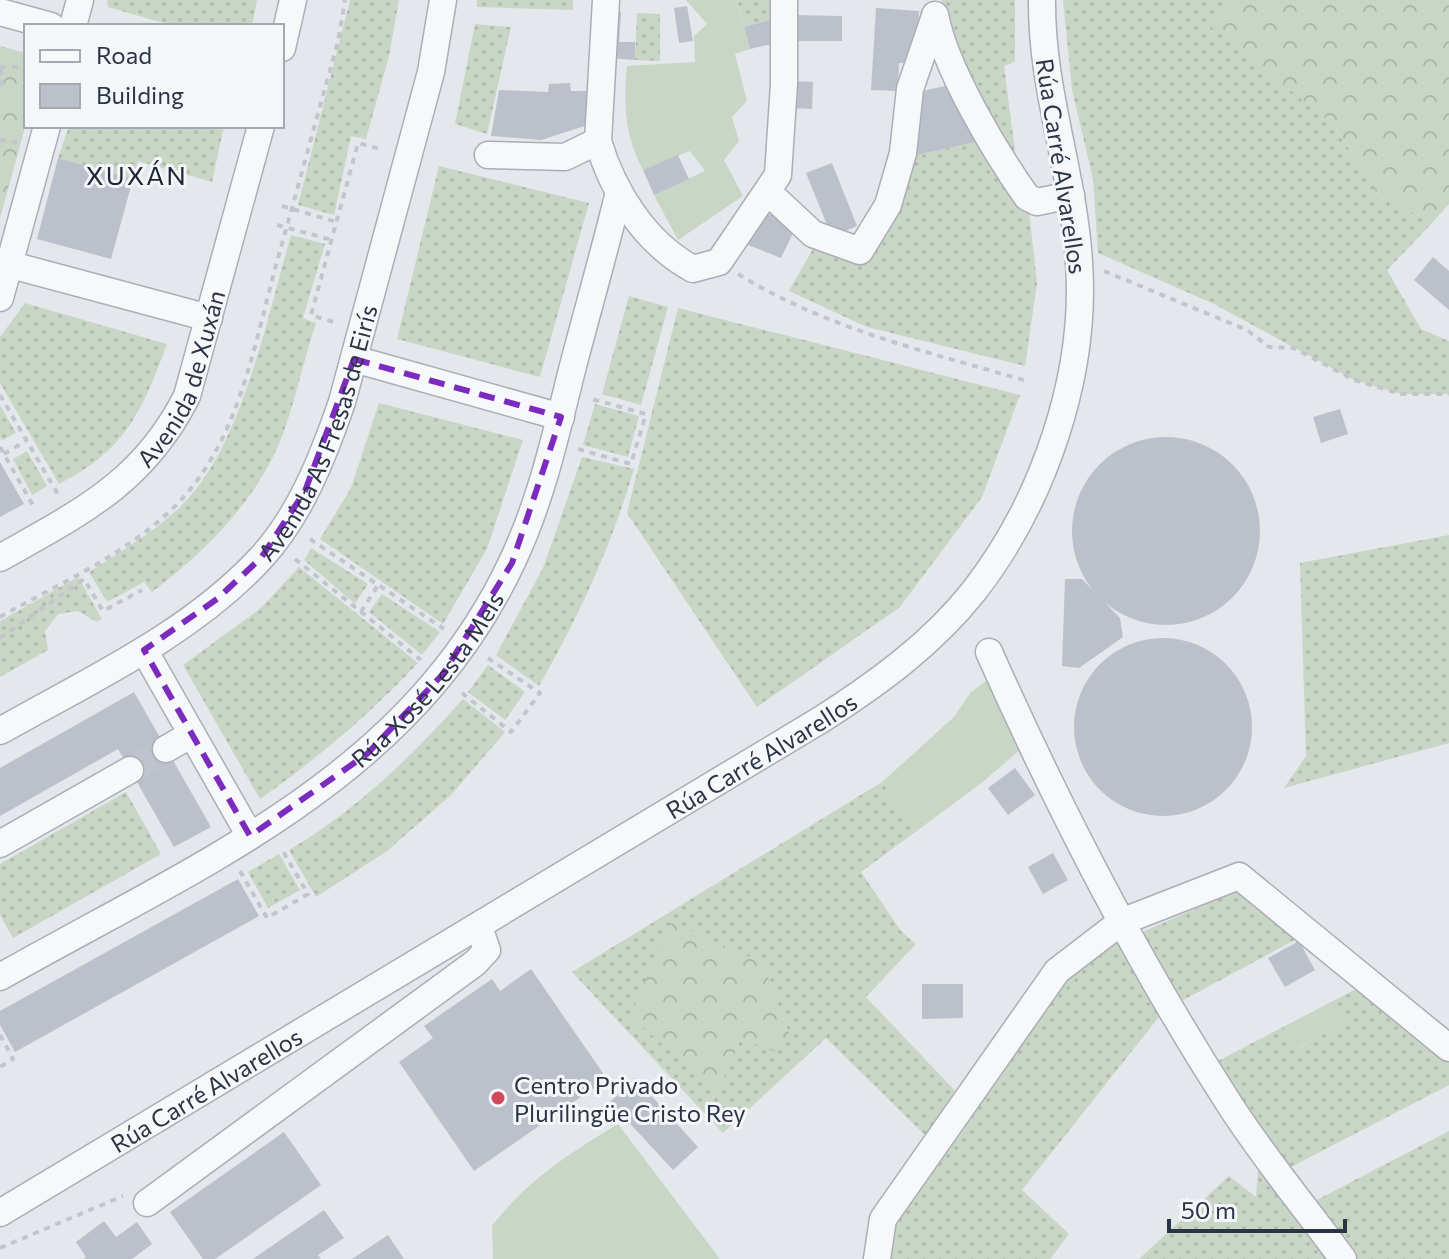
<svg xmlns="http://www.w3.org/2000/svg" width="1449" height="1259" viewBox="0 0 1449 1259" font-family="Commissioner,sans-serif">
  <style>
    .grass { fill: url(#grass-dots) }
    .forest { fill: url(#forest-crowns) }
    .garden { fill: #c9d6c5 }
    .building { fill: #bbc0ca }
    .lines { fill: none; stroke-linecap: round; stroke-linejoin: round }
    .minor-tunnel { stroke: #bfc3cb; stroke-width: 26; stroke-dasharray: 26 13; stroke-linecap: butt }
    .minor-casing { stroke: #a9aeb7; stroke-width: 29 }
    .path { stroke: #c2c5cb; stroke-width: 4; stroke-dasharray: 6 6; stroke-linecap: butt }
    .minor { stroke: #f7f8fa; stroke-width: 26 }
    .marked { fill: none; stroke: #7b2cbf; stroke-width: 6; stroke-dasharray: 16 10; stroke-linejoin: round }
    .poi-dot { fill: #d1495b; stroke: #f4f6f9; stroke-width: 3 }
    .labels { text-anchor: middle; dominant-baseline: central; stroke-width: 6; stroke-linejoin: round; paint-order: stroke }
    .street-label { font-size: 24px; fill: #2b3445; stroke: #f4f6f9 }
    .poi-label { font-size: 24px; fill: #2b3445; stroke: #f4f6f9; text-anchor: start }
    .neighbourhood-label { font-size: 26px; letter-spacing: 2px; fill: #1d2536; stroke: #f4f6f9 }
  </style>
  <defs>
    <pattern id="grass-dots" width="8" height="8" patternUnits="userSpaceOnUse" patternTransform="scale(2)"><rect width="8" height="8" fill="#c9d6c5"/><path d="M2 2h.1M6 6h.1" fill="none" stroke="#adb8ab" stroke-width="1.8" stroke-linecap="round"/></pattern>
    <pattern id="forest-crowns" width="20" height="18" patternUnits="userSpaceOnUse" patternTransform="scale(2)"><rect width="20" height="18" fill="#c9d6c5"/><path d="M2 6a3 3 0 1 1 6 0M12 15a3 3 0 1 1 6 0" fill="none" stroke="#adb8ab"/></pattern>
  </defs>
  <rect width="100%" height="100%" fill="#e4e7ec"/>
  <path class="grass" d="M107,0H257L252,26H174L108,7Z
    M350,0H399L389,56L366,139L351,136L334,215L298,205Z
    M477,0H573V10L477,7Z
    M736,0H775L770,20L744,27Z
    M941,0H1015V62L1004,66L1017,167L951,37Z
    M1063,0H1233L1212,27L1334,125L1380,198L1433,222L1387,270L1421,329L1449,341V394H1401L1354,380L1214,304L1098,253L1093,179L1072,90Z
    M637,13L660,14V61L635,60Z
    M475,24L511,27L487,134L455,124Z
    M69,126H224L212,182L138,161L133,179L58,158Z
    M985,140L1029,211L1037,283L1025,366L867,327L789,291L814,247L862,258L907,157Z
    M439,166L589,203L540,377L397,339Z
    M291,235L325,244L303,318L316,323C304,359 296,398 283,434C257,501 207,550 152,592L144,582L107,602L89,572C122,551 156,531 183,504C242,446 268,314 291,235Z
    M629,296L668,307L641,405L602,394Z
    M25,303L167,344C142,411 126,450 59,484L0,383V337Z
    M678,308L1020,395L982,497L900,607L757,707L627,513Z
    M379,403L523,440L487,549L443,624L320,539L351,488Z
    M595,404L639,416L628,457L583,445Z
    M0,405L16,433L2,441L0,437Z
    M27,451L47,486L32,495L13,459Z
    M582,457L634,469C611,547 579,616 539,686L496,655L543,568Z
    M1449,535V743L1284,788L1306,756L1300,563Z
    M311,548L368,584L355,604L304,560Z
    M299,567L418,663C369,715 318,758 260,799L183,665L261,608Z
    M78,577L102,619L97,622L78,611L58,614L45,631L48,650L0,677V621Z
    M382,594L440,632L422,655L369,612Z
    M488,665L525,692L505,720L468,692Z
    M463,699L505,732L451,795L387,851L316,897L289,850C357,810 411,757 463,699Z
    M882,782L914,833L861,872L901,931L916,944L866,997L959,1095L930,1140L826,1038L723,1133L572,972Z
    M126,792L161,854L13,938L0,915V864Z
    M279,854L300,890L268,908L248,872Z
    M1241,889L1302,936L1176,1004L1140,933Z
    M1121,938L1162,1013L1022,1190L1069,1234L1050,1259H885L892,1220L1023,1037L1067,980Z
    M1360,987L1449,1061V1085L1289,1168L1214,1063L1283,1027L1298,1049L1346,1021L1335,1000Z
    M1449,1131V1259H1350L1313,1202Z
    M1259,1157L1336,1259H1139L1229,1176L1256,1197Z"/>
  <path class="forest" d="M1231,0H1449V204L1433,222L1380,198L1334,125L1211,27Z
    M0,46L26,53V124L0,218Z
    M670,921L763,963L791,1038L776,1052L741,1039L718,1092L630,1017Z"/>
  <path class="garden" d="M686,0H736L750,49L735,54L747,101L732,117L739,141L724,160L743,196L678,240L654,195L705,171L690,151L643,170C625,137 623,103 627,66L695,62L694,36L707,24Z
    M990,678L1021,749L984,781L914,833L882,782L954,717L971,692Z
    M1335,1000L1347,1021L1297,1049L1283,1027Z
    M618,1124L720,1259H493L492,1226C526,1181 570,1153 618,1124Z"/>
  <path class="building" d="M687,6L693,41L679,43L674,8Z
    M876,8L919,11L917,64L899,63L898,91L871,90Z
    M614,12H621L619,42H635V60L609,58Z
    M790,15L842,16V41H790Z
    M770,20L776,43L750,49L744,27Z
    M794,81L813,82L812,109L793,108Z
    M570,83L571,91H589L588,125L541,140L491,136L499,90L548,92L549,84Z
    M958,83L985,140L907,157L914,93Z
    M678,155L689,179L654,195L643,170Z
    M58,158L133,179L111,259L37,239Z
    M832,163L857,226L832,237L806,173Z
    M771,214L797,225L781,258L748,245L759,218Z
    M1433,257L1449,271V310L1414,280Z
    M1340,409L1348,434L1321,443L1313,417Z
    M1072 531a94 94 0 1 1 188 0a94 94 0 1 1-188 0Z
    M0,462L24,504L0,517Z
    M1065,579H1082L1120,618L1123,637L1079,668L1062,666Z
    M1074 727a89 89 0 1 1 178 0a89 89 0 1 1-178 0Z
    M134,692L211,827L174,847L118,749L0,816V768Z
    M1015,768L1035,795L1008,815L988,788Z
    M1053,853L1068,880L1043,894L1028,867Z
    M238,879L259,916L15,1052L0,1025V1011Z
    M1299,941L1315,970L1285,987L1268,958Z
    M531,969L607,1079L474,1171L399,1062L433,1038L424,1026L492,979L500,991Z
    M922,984H963V1018L922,1019Z
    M635,1078L698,1147L673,1170L610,1102Z
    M284,1132L321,1185L215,1259H203L170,1212Z
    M324,1210L344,1238L318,1255L321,1259H253Z
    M104,1221L116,1237L137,1222L152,1244L132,1259H83L86,1257L76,1242Z
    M388,1235L404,1259H352Z"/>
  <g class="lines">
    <path class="minor-tunnel" d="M130,770L166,749"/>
    <g class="minor-casing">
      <g id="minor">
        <path d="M606,0L598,141C613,192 645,243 693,269L719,262L778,175L784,84V0"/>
        <path d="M0,12L51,26"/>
        <path d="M935,15C945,68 995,152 1027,197L1037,202L1071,195"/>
        <path d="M73,26L80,0"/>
        <path d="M282,48L293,0"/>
        <path d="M488,155L565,157L598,141"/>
        <path d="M768,192L813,234L860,251L888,205L903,153L910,89L935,16"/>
        <path d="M0,262L209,318"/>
        <path d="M0,298L47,126"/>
        <path d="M354,359L561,417"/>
        <path id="s1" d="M0,558C81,512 143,483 187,396L261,126"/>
        <path d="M144,650L250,836"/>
        <path d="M989,652C1058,807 1136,959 1228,1102C1263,1157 1305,1207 1343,1259"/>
        <path id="s2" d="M0,731C90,680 189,635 260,559C300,516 323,457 342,402L431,72L443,0"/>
        <path d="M166,749L192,734"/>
        <path d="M0,844L130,770"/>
        <path id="s3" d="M0,977C197,865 410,779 512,562C542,499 556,433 573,366C588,309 604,253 618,196"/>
        <path d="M147,1203L475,963L487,950L479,927"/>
        <path id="s4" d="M0,1213L822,719C878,683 932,644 974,591C1043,502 1087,376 1079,263C1074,174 1041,90 1042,0"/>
        <path d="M877,1259L883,1219L1057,971L1121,922L1239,876L1449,1048"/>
      </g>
    </g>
    <path class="path" d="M0,67H26
      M0,69L3,77L0,93
      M0,140L17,142
      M282,206L337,222
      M277,225L332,240
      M1104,271L1247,330L1269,347L1294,348L1354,380L1401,394H1449
      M738,274C827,329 928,352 1027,381
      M333,322L311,315L358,143L380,149
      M0,395L59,496
      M0,447L35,509
      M578,449L631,464L646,414L592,399
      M4,454L26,441
      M310,539L444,629
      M295,559L421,660
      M361,612L378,585
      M0,617C60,583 130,553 178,503C239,440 254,346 276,265C297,191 317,116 338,42L345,0
      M0,638L84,579L103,611L142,590
      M462,693L511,732L540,693L488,658
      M240,871L267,918L308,894L281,848
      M0,1035L13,1059L0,1067
      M0,1248L123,1196"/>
    <use href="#minor" class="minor"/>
  </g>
  <path class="marked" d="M354,359L561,417L512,563L443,674L367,754L250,836L144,650L217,599L261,558L305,491Z"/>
  <circle class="poi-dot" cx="498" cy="1098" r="8"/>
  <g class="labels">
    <g class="street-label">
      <text transform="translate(1062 166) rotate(81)">Rúa Carré Alvarellos</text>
      <text stroke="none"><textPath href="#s1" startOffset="266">Avenida de Xuxán</textPath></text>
      <text stroke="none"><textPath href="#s2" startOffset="454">Avenida As Fresas de Eirís</textPath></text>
      <text stroke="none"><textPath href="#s3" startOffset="526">Rúa Xosé Lesta Meis</textPath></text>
      <text stroke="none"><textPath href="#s4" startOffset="888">Rúa Carré Alvarellos</textPath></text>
      <text stroke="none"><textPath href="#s4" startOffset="240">Rúa Carré Alvarellos</textPath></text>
    </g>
    <g class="poi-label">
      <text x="514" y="1084">Centro Privado<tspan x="514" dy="28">Plurilingüe Cristo Rey</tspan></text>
    </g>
    <g class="neighbourhood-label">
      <text x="137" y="174">XUXÁN</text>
    </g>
  </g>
  <rect x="24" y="24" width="260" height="104" fill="#f4f6f9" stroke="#a4a8b1" stroke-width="2"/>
  <rect x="40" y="50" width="40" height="12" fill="#f7f8fa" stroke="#a4a8b1" stroke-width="2"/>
  <text x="96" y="64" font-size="24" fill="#2b3445">Road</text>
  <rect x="40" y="84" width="40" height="24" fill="#bbc0ca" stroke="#a4a8b1" stroke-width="2"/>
  <text x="96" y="104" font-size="24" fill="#2b3445">Building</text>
  <path d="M1169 1219v12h176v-12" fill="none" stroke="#2b3445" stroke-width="4"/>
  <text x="1181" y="1219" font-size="24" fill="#2b3445" stroke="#f4f6f9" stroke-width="6" paint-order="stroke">50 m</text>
</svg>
